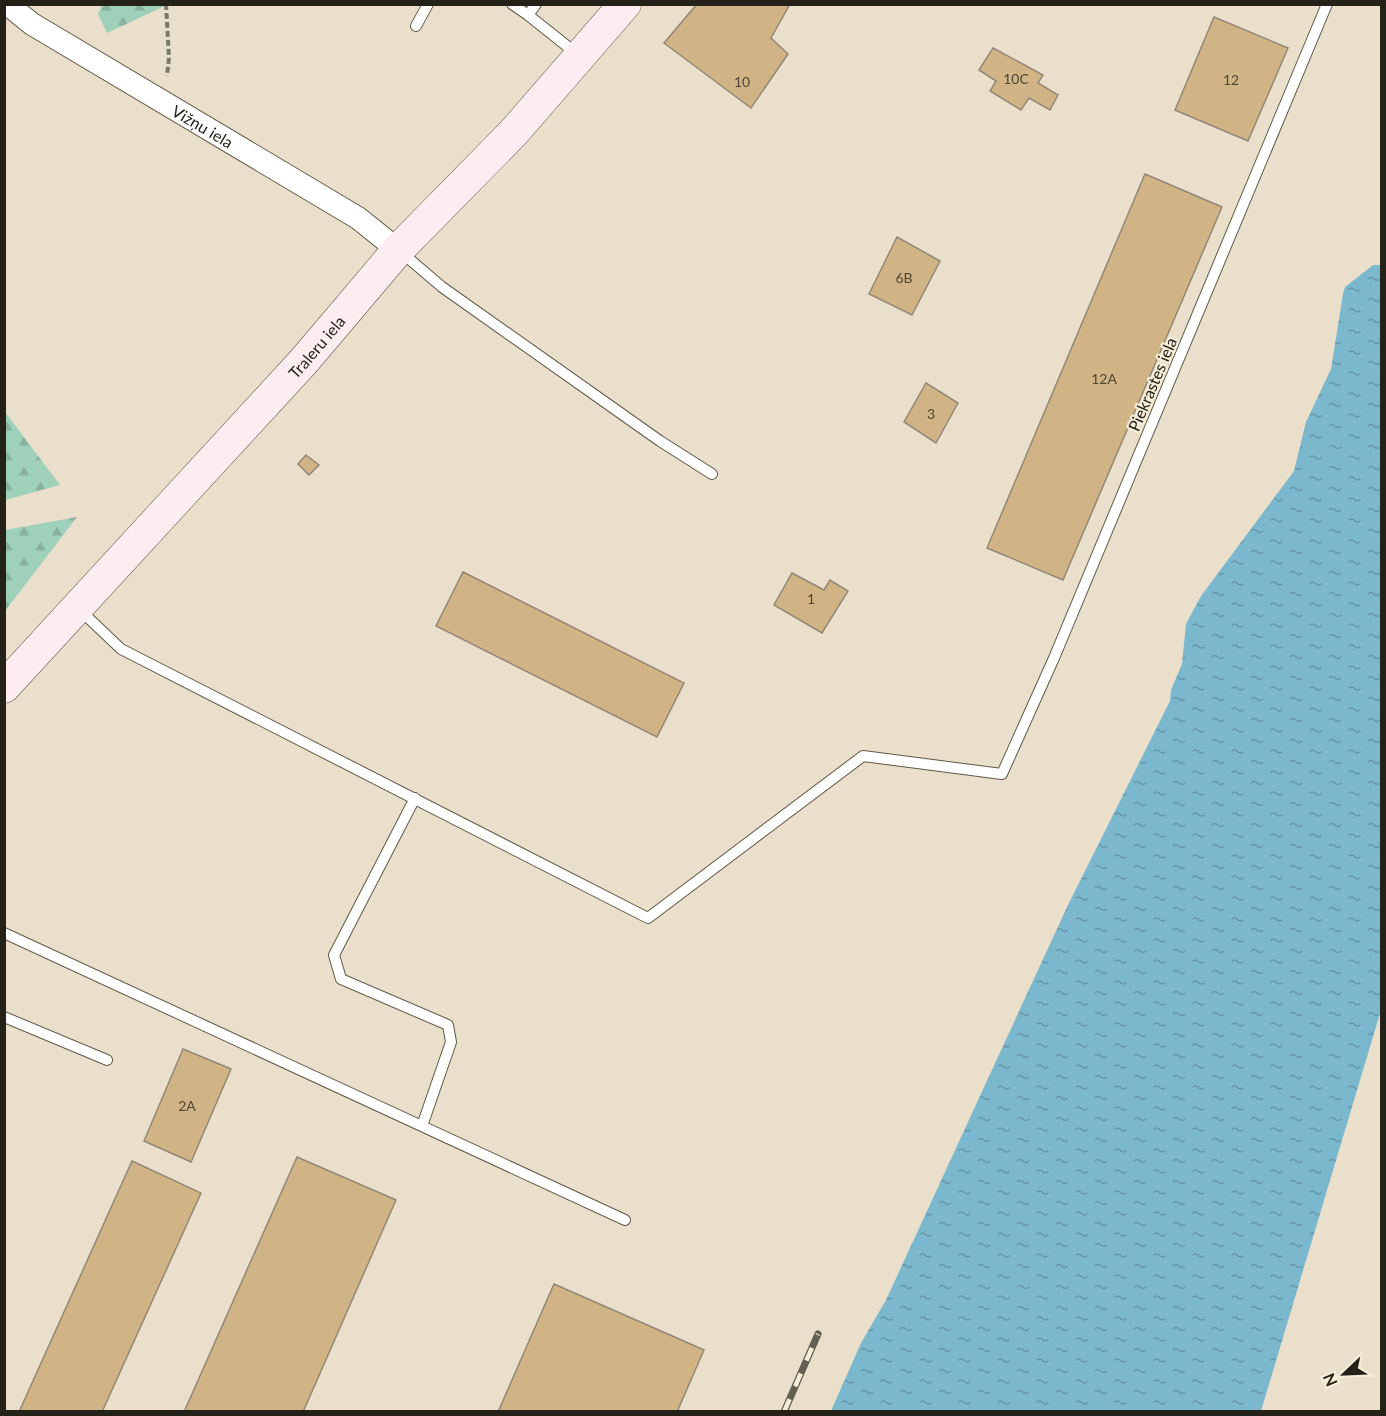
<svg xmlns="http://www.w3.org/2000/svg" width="1386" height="1416" viewBox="0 0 1386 1416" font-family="Lato,sans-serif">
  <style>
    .forest { fill: url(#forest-firs) }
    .water { fill: url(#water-ripples) }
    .building { fill: #d1b486; stroke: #938776; stroke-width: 1.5 }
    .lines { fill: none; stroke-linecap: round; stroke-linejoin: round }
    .lane-casing { stroke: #615948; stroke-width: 12 }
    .street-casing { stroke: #615948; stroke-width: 24 }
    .secondary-casing { stroke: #615948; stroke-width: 33 }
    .path { stroke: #7e786b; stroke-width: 4; stroke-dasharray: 6 3; stroke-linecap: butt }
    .lane { stroke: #fff; stroke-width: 10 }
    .street { stroke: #fff; stroke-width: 22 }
    .secondary { stroke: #fdecf0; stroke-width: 32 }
    .rail-casing { stroke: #645f53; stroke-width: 7 }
    .rail { stroke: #f6edd8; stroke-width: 4.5; stroke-dasharray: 14; stroke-linecap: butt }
    .labels { text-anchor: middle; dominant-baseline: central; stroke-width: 4.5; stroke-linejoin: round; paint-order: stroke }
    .number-label { font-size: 14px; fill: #4f4634 }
    .street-label { font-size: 16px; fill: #242119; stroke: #f6edd8 }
  </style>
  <defs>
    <pattern id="forest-firs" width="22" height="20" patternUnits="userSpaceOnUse" patternTransform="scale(1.5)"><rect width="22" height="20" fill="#9fd0b9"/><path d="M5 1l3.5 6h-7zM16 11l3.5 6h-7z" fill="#89b29e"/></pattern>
    <pattern id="water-ripples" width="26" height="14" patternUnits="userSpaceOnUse" patternTransform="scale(1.5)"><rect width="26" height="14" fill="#7bb8cd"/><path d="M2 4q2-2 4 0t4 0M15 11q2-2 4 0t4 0" fill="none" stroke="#6595a6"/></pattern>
  </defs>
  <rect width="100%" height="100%" fill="#e9dfcb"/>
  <path class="forest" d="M102,5V4L167,5L107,33L98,14Z
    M5,412L60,485L5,500Z
    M77,517L5,611V530Z"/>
  <path class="water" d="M1373,265H1382L1381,1010L1261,1411H831L861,1343L886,1300L1068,905L1170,701L1171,690L1182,664L1186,624L1201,596L1294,471L1306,422L1331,369L1343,294L1345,287Z"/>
  <path class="building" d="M697,4H790L771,38L788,54L751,108L664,43Z
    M1214,17L1288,48L1248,141L1175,110Z
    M993,48L1043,75L1038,83L1058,95L1050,110L1029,98L1021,110L990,91L996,81L979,70Z
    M1145,174L1222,207L1063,580L987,548Z
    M897,237L940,261L912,315L869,294Z
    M926,383L958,403L936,443L904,422Z
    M306,455L319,465L309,475L298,464Z
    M463,572L684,683L657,737L436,626Z
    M792,573L824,590L830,580L848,591L822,633L774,605Z
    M183,1049L231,1069L191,1162L144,1141Z
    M297,1157L396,1200L303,1412H184Z
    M132,1161L201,1193L102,1412H19Z
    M554,1284L704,1350L677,1412H498Z"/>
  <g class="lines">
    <g class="lane-casing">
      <path id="lane" d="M512,4L528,15
        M536,4L528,15L577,54
        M416,26L428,4
        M401,252L442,287L660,441L712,474
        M80,610L121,649L648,918L863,756L1002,774L1054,658L1327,4
        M415,798L334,955L341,979L448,1025L451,1042L422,1126
        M4,933L625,1220
        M4,1017L107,1060"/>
    </g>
    <g class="street-casing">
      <g id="street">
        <path id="s1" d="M7,4L32,24L358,218L398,250"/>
      </g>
    </g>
    <g class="secondary-casing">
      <g id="secondary">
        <path id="s2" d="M4,687L304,361L398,250L514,132L625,4"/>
      </g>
    </g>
    <path class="path" d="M166,4L169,58L167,76"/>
    <use href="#lane" class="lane"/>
    <use href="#street" class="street"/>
    <use href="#secondary" class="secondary"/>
    <g class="rail-casing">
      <path id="rail" d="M784,1412L818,1334"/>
    </g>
    <use href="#rail" class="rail"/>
  </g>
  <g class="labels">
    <g class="number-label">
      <text x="1016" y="78">10C</text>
      <text x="1231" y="79">12</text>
      <text x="742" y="81">10</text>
      <text x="904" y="277">6B</text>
      <text x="1104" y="378">12A</text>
      <text x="931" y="413">3</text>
      <text x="811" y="598">1</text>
      <text x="187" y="1105">2A</text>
    </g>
    <g class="street-label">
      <text stroke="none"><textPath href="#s1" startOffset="231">Vižņu iela</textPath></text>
      <text stroke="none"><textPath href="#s2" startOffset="462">Traleru iela</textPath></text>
      <text transform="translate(1152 384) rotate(-67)">Piekrastes iela</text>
    </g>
  </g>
  <rect width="1386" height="1416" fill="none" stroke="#242119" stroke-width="12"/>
  <g transform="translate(1344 1374) rotate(247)" stroke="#f6edd8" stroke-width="4.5" paint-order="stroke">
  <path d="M0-4.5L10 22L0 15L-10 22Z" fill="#242119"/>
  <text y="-9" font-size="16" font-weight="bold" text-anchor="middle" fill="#242119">N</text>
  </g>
</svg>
